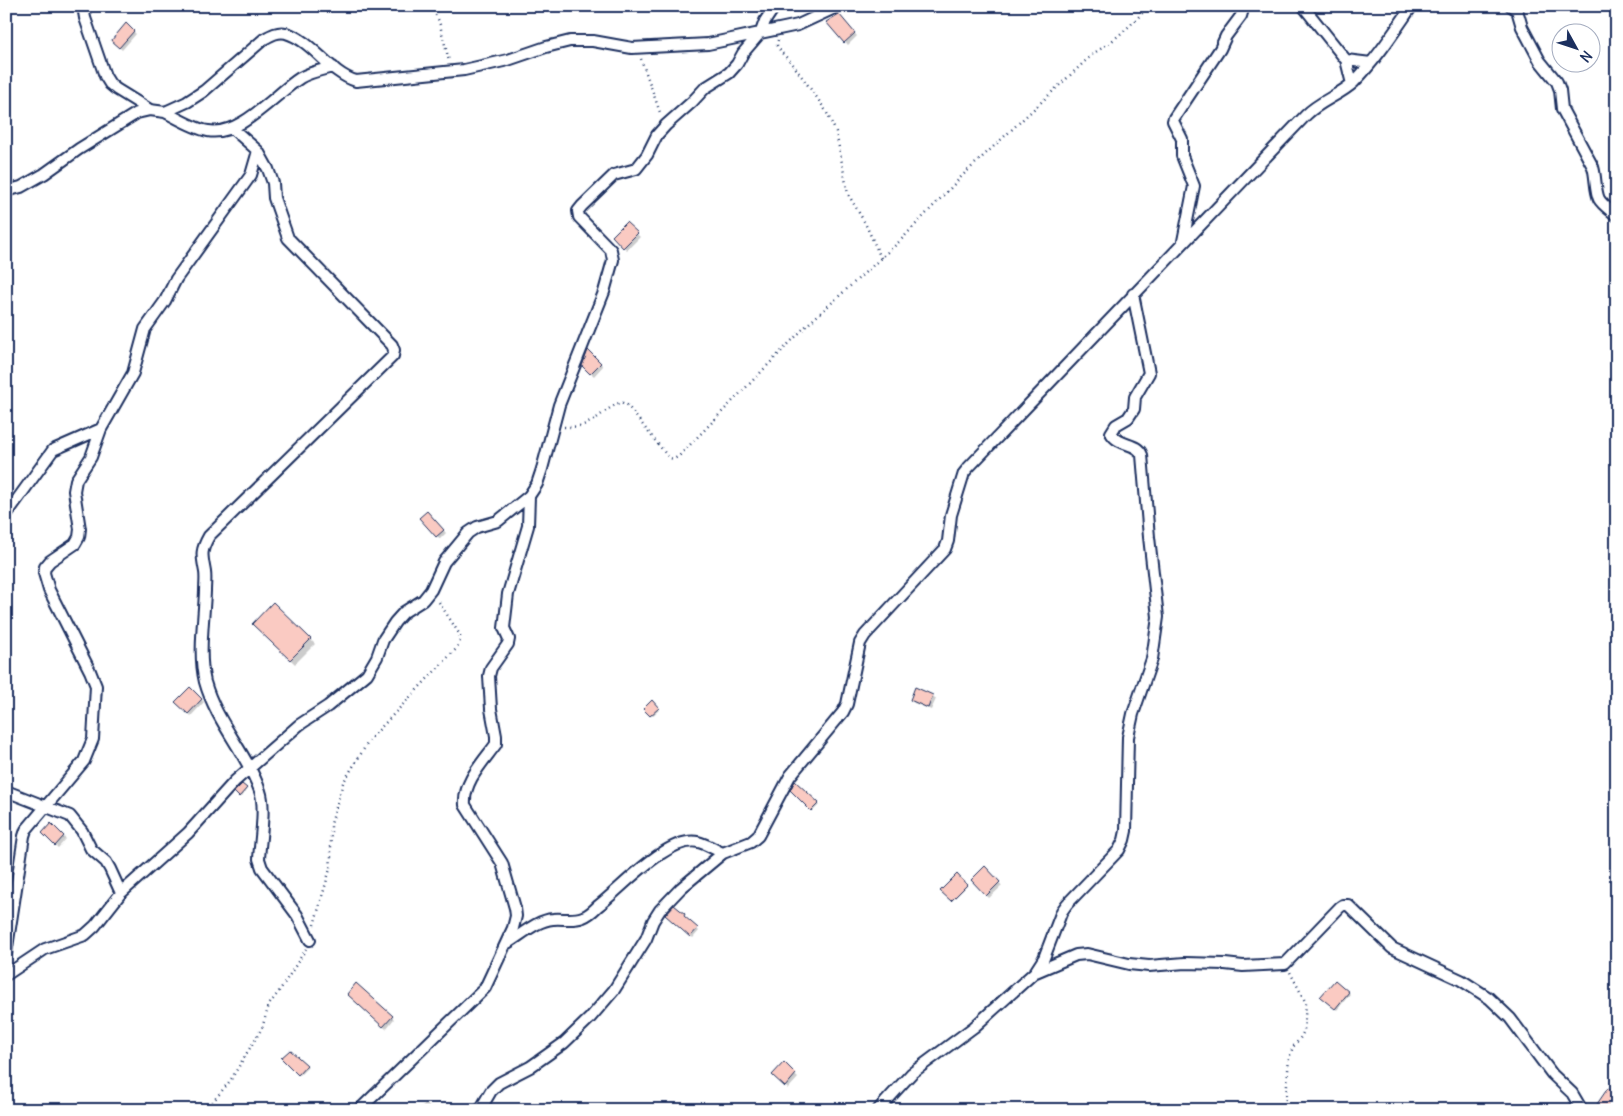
<svg xmlns="http://www.w3.org/2000/svg" width="1623" height="1116" viewBox="0 0 1623 1116" font-family="Delius,sans-serif">
  <style>
    .shadow { fill: #0003 }
    .building { fill: #facac2; stroke: #1b2f5e }
    .lines { fill: none; stroke-linecap: round; stroke-linejoin: round }
    .street-casing { stroke: #1b2f5e; stroke-width: 14 }
    .path { stroke: #1b2f5e; stroke-width: 2.5; stroke-dasharray: 1 4; stroke-linecap: butt }
    .street { stroke: #fff; stroke-width: 10 }
  </style>
  <rect width="100%" height="100%" fill="#fff"/>
  <filter id="ink" filterUnits="userSpaceOnUse"><feTurbulence type="fractalNoise" baseFrequency=".02" numOctaves="2"/><feDisplacementMap in="SourceGraphic" scale="10" xChannelSelector="R" yChannelSelector="G"/><feConvolveMatrix kernelMatrix="1 2 1 2 8 2 1 2 1" color-interpolation-filters="sRGB"/></filter>
  <g filter="url(#ink)">
    <path class="shadow" d="M838,15L857,36L848,45L828,22Z
      M127,25L136,34L122,50L113,41Z
      M626,223L640,237L627,250L613,236Z
      M589,352L603,366L594,376L583,366Z
      M427,512L446,533L440,539L421,518Z
      M274,604L315,644L295,664L254,624Z
      M190,689L204,702L191,716L177,702Z
      M933,696L936,699L931,710L914,703L911,700Z
      M652,702L659,710L652,716L645,709Z
      M796,783L819,805L813,811L792,790Z
      M242,786L247,790L241,797L236,792Z
      M51,825L66,839L58,848L43,833Z
      M985,868L1002,886L989,898L972,880Z
      M957,876L967,886L952,901L942,891Z
      M675,907L699,931L693,938L667,915Z
      M1335,982L1350,994L1337,1010L1322,997Z
      M356,985L394,1019L386,1029L348,994Z
      M290,1052L308,1067L300,1075L283,1058Z
      M784,1064L798,1078L788,1089L774,1075Z
      M1617,1095V1103L1612,1110H1607L1602,1107Z
      M426,1103L432,1110H417Z"/>
    <path class="building" d="M839,14L855,33L844,43L826,22Z
      M126,23L134,31L119,48L111,41Z
      M626,222L638,233L623,248L612,236Z
      M588,350L601,363L590,374L582,366Z
      M427,511L444,530L436,537L419,518Z
      M273,602L311,639L290,660L252,624Z
      M190,687L202,699L188,714L175,702Z
      M915,687L933,695L928,708L910,700Z
      M652,700L659,708L650,716L643,709Z
      M795,781L819,803L811,811L790,790Z
      M242,784L247,788L239,797L234,792Z
      M51,823L64,836L55,846L42,833Z
      M985,866L1000,882L986,896L971,880Z
      M957,874L967,885L951,901L940,891Z
      M674,905L685,914L684,916L698,928L690,937L665,915Z
      M1335,980L1349,992L1335,1009L1320,997Z
      M356,983L393,1016L383,1027L347,994Z
      M290,1050L307,1065L298,1075L281,1058Z
      M784,1062L796,1074L785,1087L772,1075Z
      M1608,1088L1617,1094V1096L1606,1110L1597,1104Z"/>
    <g class="lines">
      <g class="street-casing">
        <path id="street" d="M83,6L85,18L105,76L110,84L116,89L150,110
          M1303,6L1346,60L1352,84
          M1511,6L1517,10L1522,27L1540,61L1557,82L1560,90L1562,109L1593,167C1596,176 1595,191 1599,199C1603,206 1611,210 1617,216
          M1346,60L1371,63
          M165,112C177,118 195,129 208,131C240,137 275,94 300,78C310,72 321,70 333,67
          M258,151L268,169L273,183L274,198L288,238L392,345L394,350L393,356L209,536C200,552 202,555 205,572C206,578 205,585 205,591C204,620 198,654 205,682C216,722 247,753 260,791C266,807 260,841 259,859L262,868L297,915L310,940
          M6,191L21,187L44,174L79,149L137,113L150,110L165,112L187,102L204,91L264,39C271,35 278,31 286,33C313,41 329,73 356,81L464,70L508,60L546,47L570,41H593L632,48L708,44L798,25L839,6
          M1183,241L1194,186L1182,156V139L1173,121L1174,118L1220,49L1226,36L1241,16L1244,6
          M6,515L53,450L101,429
          M6,791L70,816L82,831L91,849L106,862L110,869L121,893
          M506,944C520,936 537,920 553,919C563,918 573,921 583,917C589,915 594,910 598,906C621,889 668,835 698,842C707,844 715,850 723,853
          M6,954L24,836L26,830L84,761L93,739L96,686L90,671L49,590L44,573L45,567L50,561L75,544L79,537L80,529L74,491L76,480L91,457L101,429L133,373L145,329L165,301L176,279L251,175L258,151L232,128
          M1036,972L1076,955L1087,954L1129,964L1149,966L1185,963L1225,964L1243,966L1285,964L1340,907L1343,905H1348L1392,948L1461,980L1489,998L1510,1018L1552,1074L1572,1093L1582,1110
          M6,975L45,949L85,935L95,926L121,893L188,833L235,781L299,725L328,706L367,674L377,657L383,640L395,622L404,612L423,600L431,590L444,562L468,533L477,527L498,521L529,496L537,484L542,469L559,405L604,292L613,260L611,250L579,217L578,211L582,206L614,175L636,169L647,155L657,135L666,125L692,102L705,88L729,73L737,64L743,53L761,32L765,21L775,6
          M359,1110L485,988L513,928L516,916L515,908L502,863L465,805C463,782 483,762 496,744V736L491,709L489,676L491,668L508,644L509,639L504,628L508,594L528,526L529,496
          M480,1110L491,1091L499,1083L530,1067L564,1043L590,1018L614,990L646,939L653,921L660,910L681,888L723,853L751,842L758,836L790,776L843,712L847,704L860,643L865,635L945,549L948,541L951,515L964,473L968,468L1306,115C1320,101 1340,95 1354,82C1376,60 1394,32 1412,6
          M878,1110L912,1073L974,1027L1035,972L1044,958L1062,911L1067,904L1119,850L1124,840L1126,831L1128,737L1133,714L1152,659L1158,617L1149,537L1142,455C1137,442 1119,447 1111,433L1116,425L1128,418L1134,409L1135,397L1149,373L1133,294"/>
      </g>
      <path class="path" d="M431,6L439,21L449,61
        M778,40L777,45L781,52L792,63L815,95L826,111L836,132L848,194L865,223L881,258
        M641,59L661,115
        M564,427C595,428 597,413 621,402L627,405L669,458L674,459L679,456L806,326L900,241L963,175L1094,53C1116,40 1132,24 1149,6
        M314,925L330,869L331,856V824L343,783L370,739L456,649L460,641V635L437,599
        M206,1110L230,1081L262,1028L269,1005L280,990L306,949
        M1285,1110L1289,1058L1293,1047L1301,1037L1304,1031L1306,1003L1290,972"/>
      <use href="#street" class="street"/>
    </g>
  </g>
  <rect width="1623" height="1116" fill="none" stroke="#fff" stroke-width="25"/>
  <rect x="12" y="12" width="1598" height="1091" fill="none" stroke="#1b2f5e" stroke-width="2" filter="url(#ink)"/>
  <g transform="translate(1576 48) rotate(130)"><circle r="24" fill="#ffffff" stroke="#a4acbf"/>
  <path d="M0-4L9 19L0 12L-9 19Z" fill="#1b2f5e"/>
  <text y="-8" font-size="14" font-weight="bold" text-anchor="middle" fill="#1b2f5e">N</text>
  </g>
</svg>
